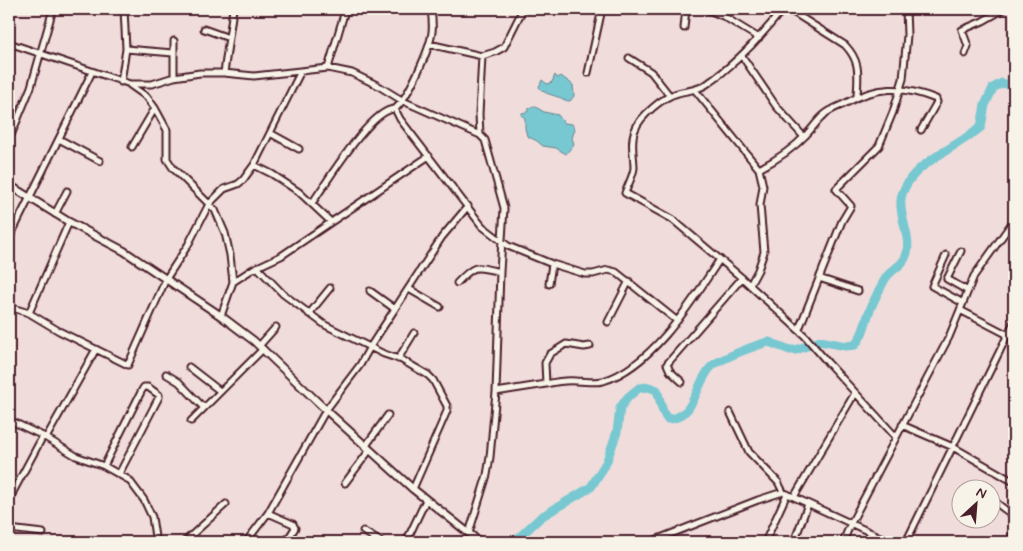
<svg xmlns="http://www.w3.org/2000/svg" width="1023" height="551" viewBox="0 0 1023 551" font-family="Mynerve,sans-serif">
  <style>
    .water { fill: #78c8d1; stroke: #66848f }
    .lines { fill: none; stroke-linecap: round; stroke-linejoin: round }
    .river { stroke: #78c8d1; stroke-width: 9 }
    .minor-casing { stroke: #4a1f2b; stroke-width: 9 }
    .tertiary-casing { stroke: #4a1f2b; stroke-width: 10 }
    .minor { stroke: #f7f3e8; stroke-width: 5 }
    .tertiary { stroke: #f7f3e8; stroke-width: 6 }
  </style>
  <rect width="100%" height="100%" fill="#f0dcdb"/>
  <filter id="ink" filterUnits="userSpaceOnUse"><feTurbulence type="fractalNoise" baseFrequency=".02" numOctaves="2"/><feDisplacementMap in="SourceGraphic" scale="10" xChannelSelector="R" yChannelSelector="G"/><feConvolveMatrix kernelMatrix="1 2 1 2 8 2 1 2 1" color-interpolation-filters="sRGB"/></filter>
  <g filter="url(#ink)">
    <path class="water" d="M555,75L557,78L561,76L573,85L574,96L570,101C564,101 563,98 558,97C550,94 544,94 539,87L542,80L547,84L552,82Z
      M534,106L544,112L558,115L564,123L572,124L575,129L572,138L574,144L566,154L556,148L543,146L537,141L527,136L525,128V118L521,115L522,113L527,112L529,108Z"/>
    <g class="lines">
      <path class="river" d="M514,542L541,517L591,487L606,463L617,432L620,408L628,397L639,388L649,387L657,390C661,401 660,409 667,419C696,419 695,382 712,366C720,359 758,344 769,342L790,350H796L820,341L846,346L855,345C864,335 865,322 870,310C874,299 880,289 885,279C891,269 904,266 907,253C911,236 899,217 901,200C901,195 905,187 908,182C922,160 960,145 981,127L985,105L993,88L1002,83L1014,86"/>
      <g class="minor-casing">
        <path id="minor" d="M431,9C432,17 433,24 432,32C430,49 408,98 395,109L400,119L482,226L508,246L552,264L585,274H593L608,270L616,272L676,320
          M706,9L723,16L759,38
          M783,9C760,38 737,63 707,84C697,91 688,90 678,93C664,96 640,116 635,130C630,141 634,156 634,168C633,176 628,185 625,193L672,219L742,278L805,336L828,363L896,437
          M788,9L845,45C861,62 858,74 857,96
          M9,11L10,9
          M684,28L686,9
          M204,29L229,38
          M174,41V77
          M9,43L130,84H152L174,77L200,73H224L254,76L328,68L352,73L377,85L403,101L480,135L485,140L504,208L500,272L496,392L490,457L487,475L469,533
          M429,44L482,56L495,52L504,47L523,9
          M126,49L173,53
          M965,54L968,46L962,30L983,21L1004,9
          M742,56L776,106L804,137
          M629,58L651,72L670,96
          M328,68L344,14V9
          M224,73L233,9
          M588,73L602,9
          M121,82L126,49L124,9
          M130,85L147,97L155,108L167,130V159L173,168L215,210L225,233L230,255L233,282L221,316
          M695,90L759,169L763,186L760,205L764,252L758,270L750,285
          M270,133L299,149
          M480,135L479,114L482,56
          M59,139L100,161
          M9,140L31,87L53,9
          M132,147L155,108
          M254,165L272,174L299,192L331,222
          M759,169C776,160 792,150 806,135C812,129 817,121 824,115C829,110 837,107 844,104C876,86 902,85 936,99L937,102L921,130
          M312,203C326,184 371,108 395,109
          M55,214L67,191
          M9,239L92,72
          M961,251L947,279L968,291
          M946,255L932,286L963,303
          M257,267L283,294L325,325L384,354L402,360L428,375L433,380L447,406V411L413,489
          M819,278L858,291
          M233,282L253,269L281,256L429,156
          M457,283C475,264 475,266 500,272
          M549,284L552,264
          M409,289L440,307
          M370,291L395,309
          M9,307L29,313L59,331L128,365L166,279L188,245L209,204L224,189L238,184L243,180L254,165L301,71
          M960,310L1014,338
          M29,313L69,222
          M309,314L330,288
          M608,322L629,281
          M799,329L842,221L851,206L836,189L879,146L893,112L903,79L907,35L906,9
          M259,346L276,327
          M398,359L414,333
          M189,367L220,391
          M166,374L179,382L203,407
          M682,382L670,371L667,364L742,278
          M546,384C555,382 566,380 576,381C585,381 594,383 603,381C652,367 693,300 720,259
          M496,392L546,384L545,363L550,354L566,344L584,347L590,346
          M730,412L749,452L778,482L783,492L891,542
          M9,420L43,436L76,456L104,466L129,480L144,500L152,517L155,537L158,542
          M191,421L263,349
          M902,425L953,447L1014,482
          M46,438L96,349
          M365,447L388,415
          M104,466L142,390L144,387H148L159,395V397L119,474
          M345,483L369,451
          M794,497L855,393
          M990,498C999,504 1005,511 1014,515
          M9,503L14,490L43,436
          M268,513L293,524L295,528L286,542
          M9,529L43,533
          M363,531L381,542
          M184,542L226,504
          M246,542L268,513L326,410L360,365L370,347L442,237L468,206
          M406,542L426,500
          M650,542L758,500L783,492
          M765,542L787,494
          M794,542L808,504
          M843,542L850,525L949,337L974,276L1014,220
          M906,542L1014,322"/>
      </g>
      <g class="tertiary-casing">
        <path id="tertiary" d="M9,185L69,222L124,251L221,316L254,341L326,410L413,489L480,542
          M1010,542L1014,533"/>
      </g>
      <use href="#minor" class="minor"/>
      <use href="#tertiary" class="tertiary"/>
    </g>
  </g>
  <rect width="1023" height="551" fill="none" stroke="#f7f3e8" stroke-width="30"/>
  <rect x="15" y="15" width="993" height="521" fill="none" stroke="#4a1f2b" stroke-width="2" filter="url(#ink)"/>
  <g transform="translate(976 504) rotate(26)"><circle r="24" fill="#f7f3e8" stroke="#b29e9c"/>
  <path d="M0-4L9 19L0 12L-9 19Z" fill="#4a1f2b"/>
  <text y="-8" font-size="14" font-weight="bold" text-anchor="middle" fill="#4a1f2b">N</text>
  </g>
</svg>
